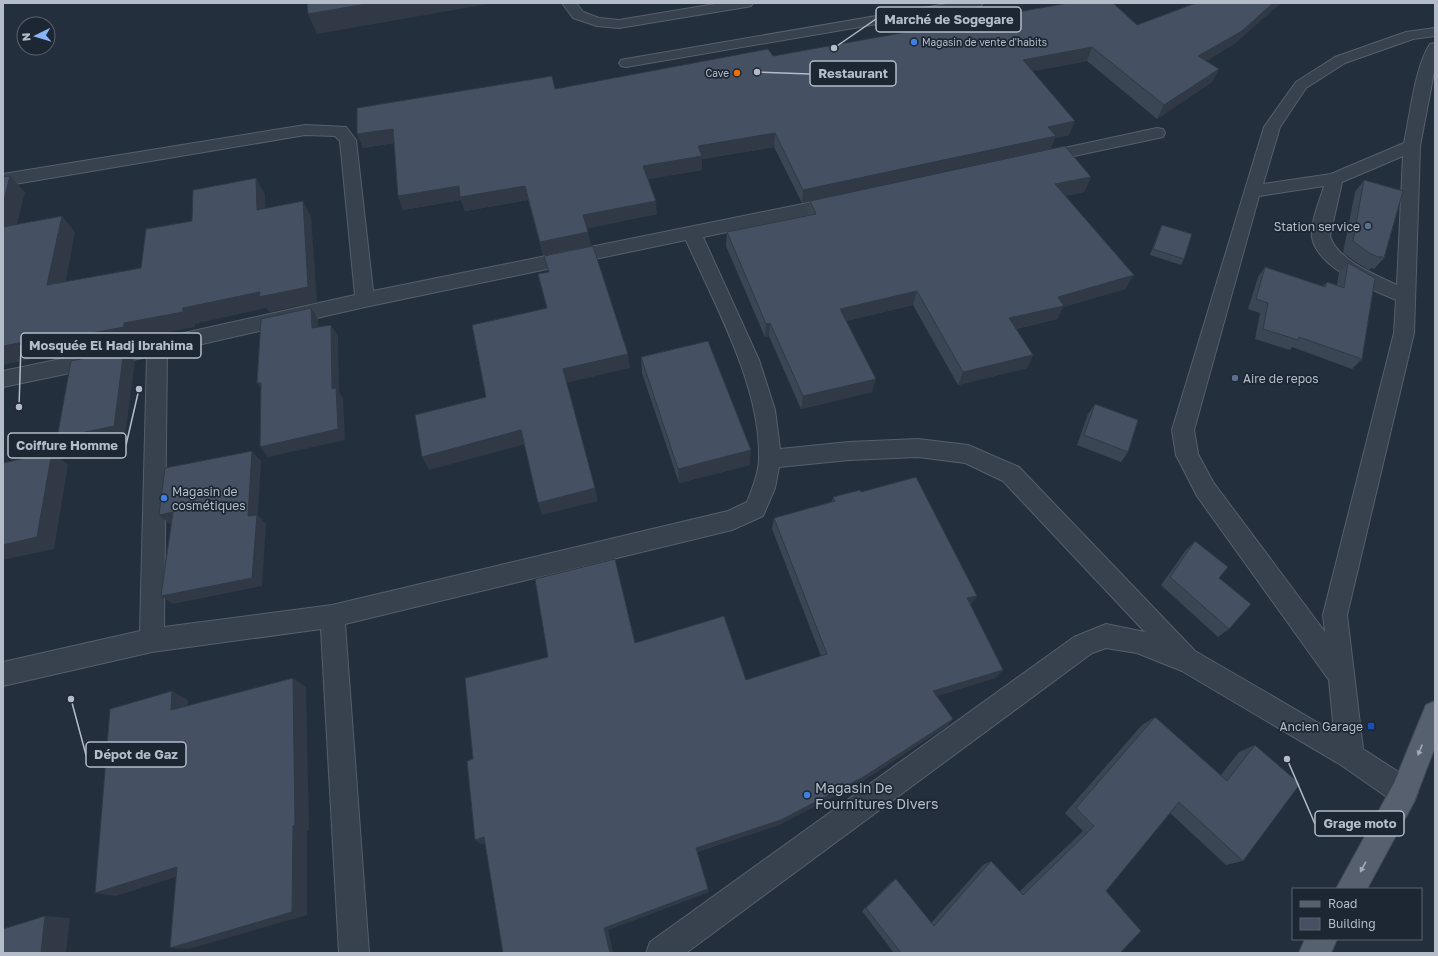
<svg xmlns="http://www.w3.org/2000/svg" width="1438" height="956" viewBox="0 0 1438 956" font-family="'Golos Text',sans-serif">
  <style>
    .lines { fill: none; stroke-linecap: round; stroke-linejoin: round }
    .minor-casing { stroke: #565f6c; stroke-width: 2 }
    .major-casing { stroke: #414a57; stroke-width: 2 }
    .minor { fill: #38414e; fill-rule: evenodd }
    .major { fill: #56606e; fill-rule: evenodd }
    .wall { fill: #3b4654 }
    .shaded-wall { fill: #303945 }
    .building { fill: #455162; stroke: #303945 }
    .oneway { fill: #a1aab7 }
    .shop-dot { fill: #3f7fe0; stroke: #1d2633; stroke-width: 1.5 }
    .food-dot { fill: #e8710a; stroke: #1d2633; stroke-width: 1.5 }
    .service-dot { fill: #5c6f8a; stroke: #1d2633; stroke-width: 1.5 }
    .transit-dot { fill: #1a4fb4; stroke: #1d2633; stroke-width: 1.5 }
    .labels { text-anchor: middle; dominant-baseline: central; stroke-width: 3.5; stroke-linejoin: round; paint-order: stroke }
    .far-poi-label { font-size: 10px; fill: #b4bcc9; stroke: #1d2633; text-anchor: start }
    .poi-label { font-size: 12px; fill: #b4bcc9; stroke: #1d2633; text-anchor: end }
    .near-poi-label { font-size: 14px; fill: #b4bcc9; stroke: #1d2633; text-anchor: start }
    .leader { fill: none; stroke: #b4bcc9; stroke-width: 1.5 }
    .callout-dot { fill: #b4bcc9; stroke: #1d2633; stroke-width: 1.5 }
    .callout { fill: #1d2633; stroke: #b4bcc9; stroke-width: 1.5 }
    .callout-label { font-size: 13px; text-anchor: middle; font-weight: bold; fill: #b4bcc9 }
  </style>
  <rect width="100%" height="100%" fill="#242f3e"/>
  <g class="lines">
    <g class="minor-casing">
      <path id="minor" d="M562,3H576L583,12L599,18L619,20L721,3H753L751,6L746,7L619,28L597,26L573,18Z
        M952,3H983L981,6L976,7L626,67L621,66L619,63L621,60L626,59Z
        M1435,28V36L1413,39L1345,63L1306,88L1280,127L1263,184L1331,174L1404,143C1410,116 1415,66 1430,44L1435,43V67L1420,146L1414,333L1347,615L1363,749L1414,782L1418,792L1414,802L1404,806L1394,802L1341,765L1182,671L1137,653L1106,648L1092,653L686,953H646L650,942L1074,637L1106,624L1145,632L1003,481L965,463L918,457L849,460L779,467L775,488L763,516L732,530L345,624L369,953H339L321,629L152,652L3,686V662L140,631L147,357L3,387V371L157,339L355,295L340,141L335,136L305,135L3,186V174L305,125L346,127L356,140L373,291L837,197L843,199L846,203L843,207L837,209L703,237L759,360L775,410L780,449L849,442L918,439L968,445L1019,467L1195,651L1334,732L1329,680L1197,496L1176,455L1172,430L1264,127L1296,82L1335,57L1406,32ZM1403,156L1397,285C1376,275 1337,260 1330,236L1342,182ZM1324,186C1320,200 1310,224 1312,237C1317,268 1371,289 1396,300L1394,333L1323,615L1325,632L1213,482L1198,454L1194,430L1259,196ZM686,240C715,305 761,387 759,458C759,473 752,489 747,502L728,511L332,605L164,627L167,352L365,307Z
        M1157,128L1163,129L1165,133L1163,137L1041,163L1035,162L1033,158L1035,154L1041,153Z"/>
    </g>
    <g class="major-casing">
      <path id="major" d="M1435,701V747L1414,802L1367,889H1336L1394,783L1426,705Z
        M1305,939H1337L1331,953H1299Z"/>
    </g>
    <use href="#minor" class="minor"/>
    <use href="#major" class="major"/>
  </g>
  <path class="wall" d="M1196,3H1281L1234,44L1206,61L1219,69L1212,82L1157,119L1087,61L1033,71L1069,135L1055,138L1050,150L1091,177L1084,192L1065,196L1125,289L1063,307L1057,319L1016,329L1033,355L1027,368L958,385L913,305L846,321L872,392L801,409L769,336L765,337L726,246L727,232L808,215L810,202L802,203L774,147L702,159V170L648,179L657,214L587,228L591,246L543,255L528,200L465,211L461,200L403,210L398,196L394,143L363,148L555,89L773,56L1137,25Z
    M1364,180L1384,258L1374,269L1371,268L1369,270L1359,264L1343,253L1355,192Z
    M1162,225L1184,259L1181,265L1150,255L1159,231Z
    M1348,263L1362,359L1352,369L1292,347L1290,350L1255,339L1260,313L1248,309L1258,277L1265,267L1323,286L1327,282L1337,285L1339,273Z
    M641,357L750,465L679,483L642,373Z
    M1095,404L1128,452L1121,462L1077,445L1088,414Z
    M861,492L977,596L970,605L1003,670L995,678L937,696L953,719L947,726L861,782L779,825L697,852L709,892L608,930L613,953H503L485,843L482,844L475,840L473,759L635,642L746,680L821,656L772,529L774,518L832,502L833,497Z
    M1195,541L1229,629L1218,637L1161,585L1186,550Z
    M1155,717L1221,775L1239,752L1255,745L1243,861L1226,865L1170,813L1106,891L1120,953H894L862,911L891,882L896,879L931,923L983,865L991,861L1019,892L1083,831L1065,813L1142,725Z"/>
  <path class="shaded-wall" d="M372,3H494L317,34L308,14Z
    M1273,3H1281L1234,44L1191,70L1198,56Z
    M1092,47L1087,61L1019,74L1023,60Z
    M1219,69L1212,82L1157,119L1164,105Z
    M1075,121L1069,135L1055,138L1050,150L802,203L803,190L1048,127Z
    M393,129L399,142L363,148L357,134Z
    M775,133L774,147L702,159V170L644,180L643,166L698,146Z
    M10,176L25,192L12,244L3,235V204Z
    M1091,177L1084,192L1049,199L1055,184Z
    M256,178L265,194L266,226L257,210Z
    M459,186H525L528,200L465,211L461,200L403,210L398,196Z
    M303,201L311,217L317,302L270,312L266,308L195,324V327L138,338L137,342L85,352L82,349L3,365V346L71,333L124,323L183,308Z
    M656,201L657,214L585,229L583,215Z
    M62,216L75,232L62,301L47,285Z
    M588,232L591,246L543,255L540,242Z
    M1134,275L1125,289L1063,307L1057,319L1003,332L1009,318L1058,297Z
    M917,291L913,305L837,323L840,309Z
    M311,308L318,319L319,339L312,328Z
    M770,323L769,336L765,337L766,324Z
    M331,325L338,336L339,392L343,398L345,440L268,457L260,447L332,389Z
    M124,350L135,361L125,436L69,448L57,438Z
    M628,354L630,368L566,383L563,369Z
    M1033,355L1027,368L958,385L963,372Z
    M876,379L872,392L801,409L803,396Z
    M257,383H261L265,394Z
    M521,430L526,444L429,470L422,457Z
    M751,450L750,465L679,483L678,469Z
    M252,451L261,461L258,515L266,524L262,586L173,604L161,596L248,516Z
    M52,452L68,465L54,549L3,560V545Z
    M595,488L598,501L542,515L538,503Z
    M173,512L184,521L170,524L159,515Z
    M977,596L970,606L967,598Z
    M1003,670L995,678L927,699L933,691Z
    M293,678L306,687L309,830L307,831V915L189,949L170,948L293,826Z
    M172,691L188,700V718L171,710Z
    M953,719L947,726L861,782L779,825L697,852L696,848Z
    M484,837L492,842L482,844L475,840Z
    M177,867L195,871L116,896L95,893Z
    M708,889L709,892L608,930L613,953H610L604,928Z
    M45,916L70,918L66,953H41Z"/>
  <path class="building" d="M307,3H372L308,14Z
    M1068,3H1113L1137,25L1196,3H1273L1242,31L1198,56L1219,69L1164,105L1092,47L1023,60L1075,121L1048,127L1056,136L803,190L775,133L698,146L702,156L643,166L656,201L583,215L588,232L540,242L525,186L460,197L459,186L398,196L393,129L357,134V108L552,76L555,89L768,49L773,56Z
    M1065,146L1091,177L1055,184L1134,275L1058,297L1064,306L1009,318L1033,355L963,372L917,291L840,309L876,379L803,396L770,323L766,324L727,232L816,214L810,201Z
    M10,176L3,204V177Z
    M256,178L257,210L303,201L308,287L259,297L260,292L183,308V312L124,323V327L70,337L71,333L3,346V227L62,216L47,285L141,268L146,229L192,221L193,190Z
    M1364,180L1403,191L1384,258L1380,256V258L1369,253L1353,241Z
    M1162,225L1192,234L1184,259L1153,249Z
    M593,246L628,354L563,369L595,488L538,503L521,430L422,457L415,415L486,397L472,325L547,308L538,274L549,272L544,256Z
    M1348,263L1375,278L1362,359L1299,337L1298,340L1263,329L1268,303L1256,299L1265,267L1325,287L1327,282L1344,288Z
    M311,308L312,328L331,325L332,389L336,388L338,429L260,447L261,383H257L261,319Z
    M708,341L751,450L678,469L641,357Z
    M124,350L114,426L57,438L71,361Z
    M1095,404L1138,420L1128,452L1084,435Z
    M252,451L248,516L257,515L252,578L161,596L173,512L159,515L165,468Z
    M52,452L37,537L3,545V463Z
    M916,477L977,596L967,598L1003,670L933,691L953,719L865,776L781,820L696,848L708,889L604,928L610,953H503L484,837L475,840L467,761L473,759L465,678L548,657L535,579L615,559L635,643L724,616L746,680L827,654L774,518L835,501L833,497L860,490L861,492Z
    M1195,541L1228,567L1219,578L1251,604L1229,629L1170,577Z
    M293,678L295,825L293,826L292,912L170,948L177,867L95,893L110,709L172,691L171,710Z
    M1155,717L1227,781L1255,745L1300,784L1243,861L1179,802L1106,891L1141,931L1120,953H901L866,908L896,879L934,926L991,861L1023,895L1094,826L1076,808Z
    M45,916L41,953H3V929Z"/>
  <defs><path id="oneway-solid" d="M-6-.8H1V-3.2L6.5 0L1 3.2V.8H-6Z"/></defs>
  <g class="oneway">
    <use href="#oneway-solid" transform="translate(1420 750) rotate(112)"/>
    <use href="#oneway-solid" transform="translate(1363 867) rotate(119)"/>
  </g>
  <g class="shop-dot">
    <circle cx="914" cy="42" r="4"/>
    <circle cx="164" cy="498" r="4"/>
    <circle cx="807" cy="795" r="4"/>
  </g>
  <circle class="food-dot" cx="737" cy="73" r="4"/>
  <g class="service-dot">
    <circle cx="1368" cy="226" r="4"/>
    <circle cx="1235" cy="378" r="4"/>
  </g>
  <rect class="transit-dot" x="1367" y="722" width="8" height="8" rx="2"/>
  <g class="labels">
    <g class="far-poi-label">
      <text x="922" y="42">Magasin de vente d'habits</text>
      <text x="729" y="73" text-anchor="end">Cave</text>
    </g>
    <g class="poi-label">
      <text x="1360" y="226">Station service</text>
      <text x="1243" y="378" text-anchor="start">Aire de repos</text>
      <text x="172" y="491" text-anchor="start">Magasin de<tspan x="172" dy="14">cosmétiques</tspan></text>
      <text x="1363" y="726">Ancien Garage</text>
    </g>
    <g class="near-poi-label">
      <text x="815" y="787">Magasin De<tspan x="815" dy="16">Fournitures Divers</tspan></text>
    </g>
  </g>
  <path class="leader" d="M834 48L876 19M757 72L810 74M19 407L21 345M139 389L126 445M71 699L86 755M1287 759L1315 824"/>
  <g class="callout-dot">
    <circle cx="834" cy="48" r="4"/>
    <circle cx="757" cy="72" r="4"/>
    <circle cx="19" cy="407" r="4"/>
    <circle cx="139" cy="389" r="4"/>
    <circle cx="71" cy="699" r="4"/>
    <circle cx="1287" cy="759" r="4"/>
  </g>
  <g class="callout">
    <rect x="876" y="7" width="145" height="25" rx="4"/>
    <rect x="810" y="61" width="86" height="25" rx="4"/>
    <rect x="21" y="333" width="180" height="25" rx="4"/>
    <rect x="8" y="433" width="118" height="25" rx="4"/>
    <rect x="86" y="742" width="100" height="25" rx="4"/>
    <rect x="1315" y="811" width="89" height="25" rx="4"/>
  </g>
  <g class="callout-label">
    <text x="949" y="24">Marché de Sogegare</text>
    <text x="853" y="78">Restaurant</text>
    <text x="111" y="350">Mosquée El Hadj Ibrahima</text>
    <text x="67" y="450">Coiffure Homme</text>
    <text x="136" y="759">Dépot de Gaz</text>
    <text x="1360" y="828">Grage moto</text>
  </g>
  <rect width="1438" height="956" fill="none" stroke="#b4bcc9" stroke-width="8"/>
  <rect x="1292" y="888" width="130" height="52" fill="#1d2633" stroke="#59626f"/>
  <rect x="1300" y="901" width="20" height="6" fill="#56606e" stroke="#59626f"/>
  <text x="1328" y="908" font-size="12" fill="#b4bcc9">Road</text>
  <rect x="1300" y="918" width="20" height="12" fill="#455162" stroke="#59626f"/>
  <text x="1328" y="928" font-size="12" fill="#b4bcc9">Building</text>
  <g transform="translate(36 36) rotate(265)"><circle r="19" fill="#1d2633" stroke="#59626f"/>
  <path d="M0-3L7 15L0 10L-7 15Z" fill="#8ab4f8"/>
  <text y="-6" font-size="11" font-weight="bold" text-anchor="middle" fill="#b4bcc9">N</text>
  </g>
</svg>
